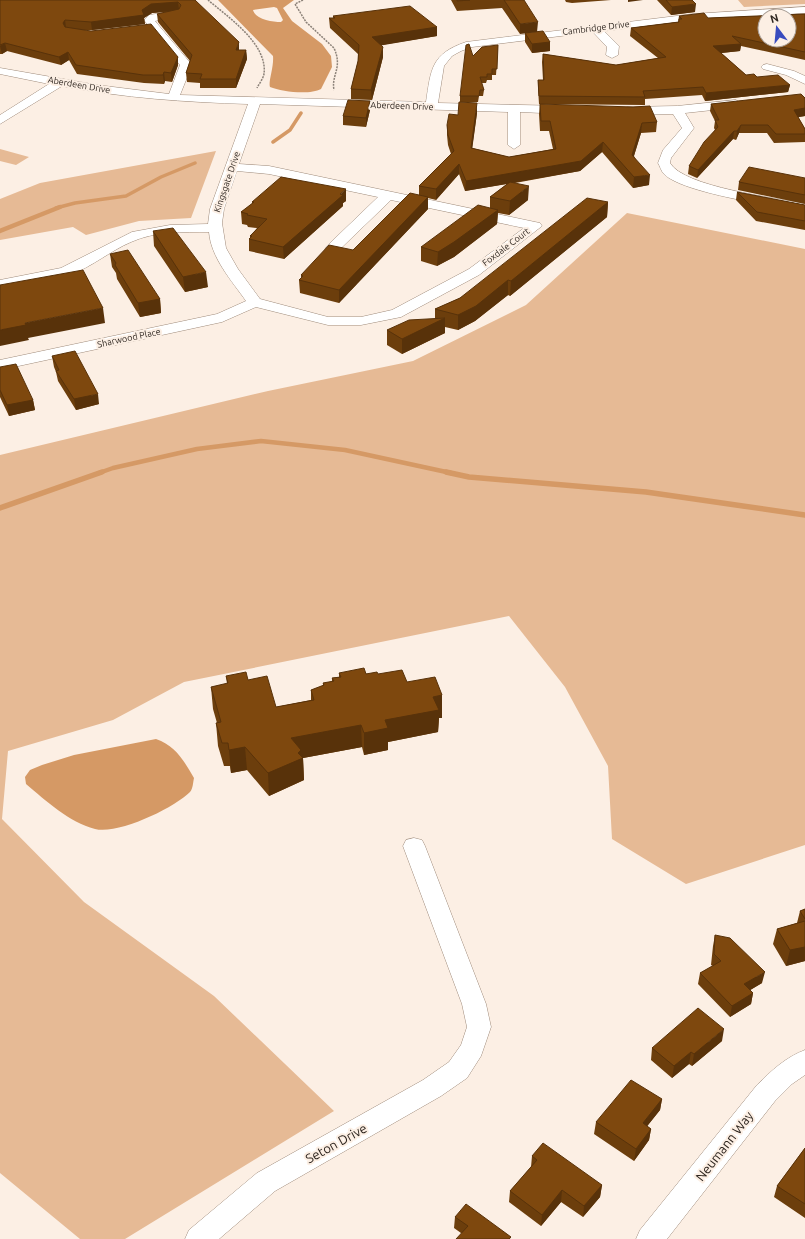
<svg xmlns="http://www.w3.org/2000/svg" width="805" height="1239" viewBox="0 0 805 1239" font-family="Ubuntu,sans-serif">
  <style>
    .green { fill: #e6ba95 }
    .water { fill: #d59965; fill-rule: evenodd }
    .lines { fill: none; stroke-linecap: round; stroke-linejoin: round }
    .stream-far2 { stroke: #d59965; stroke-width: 3.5 }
    .stream-far1 { stroke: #d59965; stroke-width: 4.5 }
    .stream { stroke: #d59965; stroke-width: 5.5 }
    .minor-casing { stroke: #9f8b7b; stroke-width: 1 }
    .path { stroke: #8c8279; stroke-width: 1.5; stroke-dasharray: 2 1; stroke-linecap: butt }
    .minor { fill: #fff; fill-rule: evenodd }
    .wall { fill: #6c3e0c }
    .shaded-wall { fill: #58320a }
    .building { fill: #7e480e; stroke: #58320a; fill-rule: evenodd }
    .labels { text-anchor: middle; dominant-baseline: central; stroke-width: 4; stroke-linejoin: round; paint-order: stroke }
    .far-street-label { font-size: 9px; fill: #2d251f; stroke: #fcefe4 }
    .near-street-label { font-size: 13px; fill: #2d251f; stroke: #fcefe4 }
  </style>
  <rect width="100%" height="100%" fill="#fcefe4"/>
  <path class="green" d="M738,0H805V4L744,7Z
    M0,149L29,157L16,165L0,161Z
    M216,151L191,218L139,221L86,235L73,227L0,240V199L40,183Z
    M627,213L805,249V845L686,884L612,839L608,766L565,687L509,616L184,682L113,720L8,751L2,819L84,902L214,996L334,1111L125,1239H80L0,1173V455L268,391L413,361L526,305Z"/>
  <path class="water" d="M218,0H294L283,8L292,21L322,44L331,56L332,67L321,89C310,95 282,92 270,87C268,82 274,67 273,56ZM274,7L277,8L283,20L281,22C272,22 255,19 253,10Z
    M156,739C176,746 184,761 194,778C193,782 193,789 190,792C174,808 118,835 95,829C69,822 46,801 26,784L25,777L30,770L42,765L74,755Z"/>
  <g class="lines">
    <path class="stream-far2" d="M273,142L290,130L301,113
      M56,208L75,203L126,196L161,177L195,163"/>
    <path class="stream-far1" d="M0,231L60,207
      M99,473L113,468L197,449L261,441L345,450L451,473"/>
    <path class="stream" d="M446,472L469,477L646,492L805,515
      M0,508L102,472"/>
    <g class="minor-casing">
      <path id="minor" d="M805,7V13L693,20L604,31L619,46L618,55L612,58L606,55L607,47L593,32L472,47L461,51L452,56L444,66L438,103L564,106L570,110L564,114L520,112V145L514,149L508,145V112L260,104L239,164L269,166L535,222L540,223L542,226L479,275L401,317L361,325H328L256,307L222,322L0,370V360L217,314L246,301C232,281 211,258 209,232C183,232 155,231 131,242C110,251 93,266 72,274C49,282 24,284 0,288V280L61,268L132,232L170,225L208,224L210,209L248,104C184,102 125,98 62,86L0,124V115L49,84L0,74V68L97,85L169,94L180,65L144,20L149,15L175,11L179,12L180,14L179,16L155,21L192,65L180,95L426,102C431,69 431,54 466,42L693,14ZM237,171L269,174L378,197L327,246L325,249L327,252H337L391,200L524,228L469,269L392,310L361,317H328L260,299L238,269L226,248L222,223L224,209Z
        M767,64L794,71L805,76V84L786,75L763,69L761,67L763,65Z
        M736,100L742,104L740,107L685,113L694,128L671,158L670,163C684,187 776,198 805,204V212C776,206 682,193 664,174C661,171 660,166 658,163L663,150L682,128L673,114L627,115L621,111L627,107L677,106Z
        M414,838L422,840L425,846L486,1004L491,1027L481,1056L467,1078L441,1096L275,1191L219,1239H185L189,1230L257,1173L423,1080L449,1062L461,1045L467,1027L462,1004L403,846L406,840Z
        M805,1050V1075L792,1084L775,1101L667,1239H636L640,1230L757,1085C771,1071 786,1057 805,1050Z"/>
    </g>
    <path class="path" d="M208,0C228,17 268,44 264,74C263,79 259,84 257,88
      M303,0L295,4L306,22L334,48C343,68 331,75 334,90"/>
    <use href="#minor" class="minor"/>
  </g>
  <path class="wall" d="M0,0H195L239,50H246L247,59L236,88H200V83L187,82L186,73L190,61L158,22L157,14L167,12L152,13L144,18L145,24L92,30H84L178,57V65L172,82L165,81L164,84L144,83L77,74L69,60L61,65L7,51L2,54H0Z
    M451,0H524L520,34L502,8L457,11Z
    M565,0H611L572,3L566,2Z
    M657,0H692L695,12L671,15Z
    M805,14V60L741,46L740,51L721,53L746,75L757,77L790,85L788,92L705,101L702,95L645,99V105L539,104L538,88V80H543L542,62L543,54L616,65L658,58L630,36L631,28L678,22L679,16L708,18Z
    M333,16L437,27V36L381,45L383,57L372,100L351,99V89L358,61V54L330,28L329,18H333Z
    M525,33L550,42V51L532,53L525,42Z
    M498,45L496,75H492V80H487L486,83H481L484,90L483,96H479L478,102H460V96L473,56Z
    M805,98V116L798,117L805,129V142L774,143L767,133H739L736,140L733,139L697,178L688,174L689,166L715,130L714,128L715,121L710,111L711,104Z
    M370,101V110L366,127L343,125V116Z
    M540,104L657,122L656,132L641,133L634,156L649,185L633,188L602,152L580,171L515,183L528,200L509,215L498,213L497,224L454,257L437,266L421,261V247L490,208V197L507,184L465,191L459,174L436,200L428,198V209L339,303L300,293L299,280L301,278V275L353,250L419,195V186L451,154L448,145L447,135V125L458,115L477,113L472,148L509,157L553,149L549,131H540L539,114Z
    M805,178V204L738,190L739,182Z
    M737,192L805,205V230L756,221L736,200Z
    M346,201L343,203V206L284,259L249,251V239L250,238V236L257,228L248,227L247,225L242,224L241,212L252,204V202Z
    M608,202L607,217L510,296L508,295L475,321L458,330L445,327V333L402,354L387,345V330L435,319V309L460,298Z
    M153,231L208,287L185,292L154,246Z
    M110,254L160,299L161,313L140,317L117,279L116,273L112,267Z
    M52,356L99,404L76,410L58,381L56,372L54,367Z
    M0,367L33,400L35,410L9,416L0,397Z
    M339,673L378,674L407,682L442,695V718H439L438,732L388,742V750L364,755L362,747L303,758L304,780L269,796L247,770L231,773L230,766H224L218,746L216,723H217L213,709L211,687L227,684L226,676L248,680L276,707L311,700V690L323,686V683L332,682V678L339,677Z
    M805,909V961L786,966L773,944L777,929L797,923L800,911Z
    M715,935L762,983L750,990L753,993L751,1004L730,1017L698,984L700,973L713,966L711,965L713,946Z
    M722,1041L692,1066L689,1064L672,1078L651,1060L652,1048Z
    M662,1099L660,1110L647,1126L651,1129L649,1140L634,1161L594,1134L596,1122Z
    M805,1148V1218L774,1197L777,1186Z
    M532,1156L602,1185L600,1197L583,1217L561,1202L541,1226L509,1202L510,1191L531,1167Z
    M455,1217L511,1239L461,1233L454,1228Z"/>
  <path class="shaded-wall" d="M628,0H643L628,2Z
    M178,2L179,10L152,13L144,18L145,24L92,30L91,22L142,10L151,4Z
    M696,4L695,12L671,15L672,7Z
    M65,20L66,28L64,31L63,23Z
    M538,22L537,32L520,34V24Z
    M437,27V36L372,47V37Z
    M239,42V50H236Z
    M550,42V51L532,53V44Z
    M5,43L7,51L2,54L0,46Z
    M741,44L740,51L712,54L713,46Z
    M383,47V57L372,100L371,90Z
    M246,50L247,59L236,88V79Z
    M68,52L69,60L61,65L59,57Z
    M178,57V65L172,82L171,73Z
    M164,72L165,81L164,84L163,75Z
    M790,85L788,92L705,101L706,93Z
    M370,101V110L366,127V118Z
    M477,103V113L471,158V148Z
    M805,108V116L793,118L794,110Z
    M642,123L641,133L631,165L632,155Z
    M741,125L739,133L736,140L737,131Z
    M734,131L733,139L697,178L698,170Z
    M603,142L602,152L580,171L465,191L466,181Z
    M459,164V174L436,200V189Z
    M650,175L649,185L633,188L634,177Z
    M529,186L528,200L509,215L510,201Z
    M346,189V201L343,203V206L284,259L283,247Z
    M428,197V209L339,303V290Z
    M608,202L607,217L510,296L511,281Z
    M498,210L497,224L454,257L437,266L438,252Z
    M206,272L208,287L185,292L183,277Z
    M508,280V295L475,321L458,330V315Z
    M160,299L161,313L140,317L138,303Z
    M103,308L105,323L28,338L29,340L0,346V330L25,323Z
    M445,318V333L402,354V339Z
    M98,394L99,404L76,410L74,399Z
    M33,400L35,410L9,416L7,405Z
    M442,695V718H439L438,732L388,742V750L364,755V733L385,720L433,697Z
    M361,725L362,747L303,758L304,780L269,796L268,773L291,738Z
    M245,747L247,770L231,773L229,750Z
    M805,947V961L786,966L790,950Z
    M765,972L762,983L742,995L744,984Z
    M753,993L751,1004L730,1017L732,1006Z
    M724,1029L722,1041L692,1066L694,1054Z
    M691,1052L689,1064L672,1078L674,1066Z
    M662,1099L660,1110L641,1134L643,1123Z
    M651,1129L649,1140L634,1161L636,1149Z
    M602,1185L600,1197L583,1217L584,1206Z
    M562,1190L561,1202L541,1226L542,1215Z"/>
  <path class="building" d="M0,0H195L239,42L236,50H246L236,79H200L202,74L186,73L192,55L157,14L179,9L181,5L178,2L151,4L142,10L144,15L91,22L65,20L63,23L65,27L91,31L151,24L178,57L171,73L164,72L163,75H143L76,65L68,52L59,57L5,43L0,45Z
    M457,0H470L457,1Z
    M504,0H524L538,22L520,24Z
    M666,0H692L696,4L672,7Z
    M410,6L437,27L372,37L383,47L371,90L351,89L358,61L359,45L329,18H335L333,16Z
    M704,13L708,18L805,14V52L732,36L741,44L713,46L746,75L754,74L757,77L778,75L790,85L706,93L703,87L643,91L645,97L539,96L538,80H544L543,54L616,65L666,57L631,28L679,22V19H682L679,16ZM765,16H789V40H765Z
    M543,31L550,42L532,44L525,33Z
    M469,44L473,56L482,47L498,45L497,69H492V74H487V77H480L484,90H480L479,96H460L466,45Z
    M801,94L805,98V108L794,110L805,129V134H776L768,125H741L737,131H734L698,170L689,166L704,142L718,127L715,120H719L711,104Z
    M348,100L370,101L366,118L343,116Z
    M459,102L477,103L471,148L509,157L556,149L550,121H541L540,104L633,107L650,106L657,122L642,123L632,155L650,175L634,177L603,142L581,161L466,181L459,164L436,189L419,186L454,151L448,135L447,125L449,114L458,115Z
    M749,167L805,178V195L739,182Z
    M281,177L346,189L340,194L343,195L283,247L249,239L252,236H250L267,219L247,215L248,214L241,212L254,202H252Z
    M510,182L529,186L510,201L490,197Z
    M737,192L805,205V221L757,212Z
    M410,193L428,197L339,290L299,280L303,276L301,275L329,245L353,250Z
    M587,198L608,202L511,281L508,280L476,306L458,315L435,309L460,298Z
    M478,205L498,210L454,242L438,252L421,247Z
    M173,228L206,272L183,277L153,231Z
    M128,250L160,299L138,303L115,265L116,263L110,254Z
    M83,270L103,308L25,323L26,325L0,330V285Z
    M445,318L402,339L387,330L409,320Z
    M75,351L98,394L74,399L56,371L59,370L52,356Z
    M16,364L33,400L7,405L0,390V367Z
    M364,668L366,674L377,672L378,674L402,670L407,682L435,677L442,695L433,697L439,710L385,720L388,728L364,733L361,725L291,738L301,750L298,753L303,758L268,773L245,747L229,750L228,743H222L216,723L221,722L211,687L228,683L226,676L246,672L248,680L267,676L276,707L314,700L311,690L324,685L323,683L334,681L332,678L341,677L339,673Z
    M805,909V919L800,911Z
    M805,921V947L790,950L777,929Z
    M715,935L730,938L765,972L744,984L753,993L732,1006L700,973L721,961L714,954Z
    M698,1008L724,1029L694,1054L691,1052L674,1066L652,1048Z
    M631,1080L662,1099L643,1123L651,1129L636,1149L596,1122Z
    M543,1143L602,1185L584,1206L562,1190L542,1215L510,1191L537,1160L532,1156Z
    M805,1148V1204L777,1186Z
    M466,1204L511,1237L509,1239H456L468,1226L455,1217Z"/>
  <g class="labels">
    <g class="far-street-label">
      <text transform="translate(596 28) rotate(-7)">Cambridge Drive</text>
      <text transform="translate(79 85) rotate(10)">Aberdeen Drive</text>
      <text transform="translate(402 106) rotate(2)">Aberdeen Drive</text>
      <text transform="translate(227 182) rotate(-71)">Kingsgate Drive</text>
      <text transform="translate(506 247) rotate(-37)">Foxdale Court</text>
      <text transform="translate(129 338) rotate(-12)">Sharwood Place</text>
    </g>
    <g class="near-street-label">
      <text transform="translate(336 1143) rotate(-29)">Seton Drive</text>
      <text transform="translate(724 1146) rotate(-52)">Neumann Way</text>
    </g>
  </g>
  <g transform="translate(777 28) rotate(344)"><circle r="19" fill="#fcefe4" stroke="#a99e95"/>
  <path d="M0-3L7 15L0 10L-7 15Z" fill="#394bbe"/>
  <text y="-6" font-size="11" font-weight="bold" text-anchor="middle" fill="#2d251f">N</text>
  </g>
</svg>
